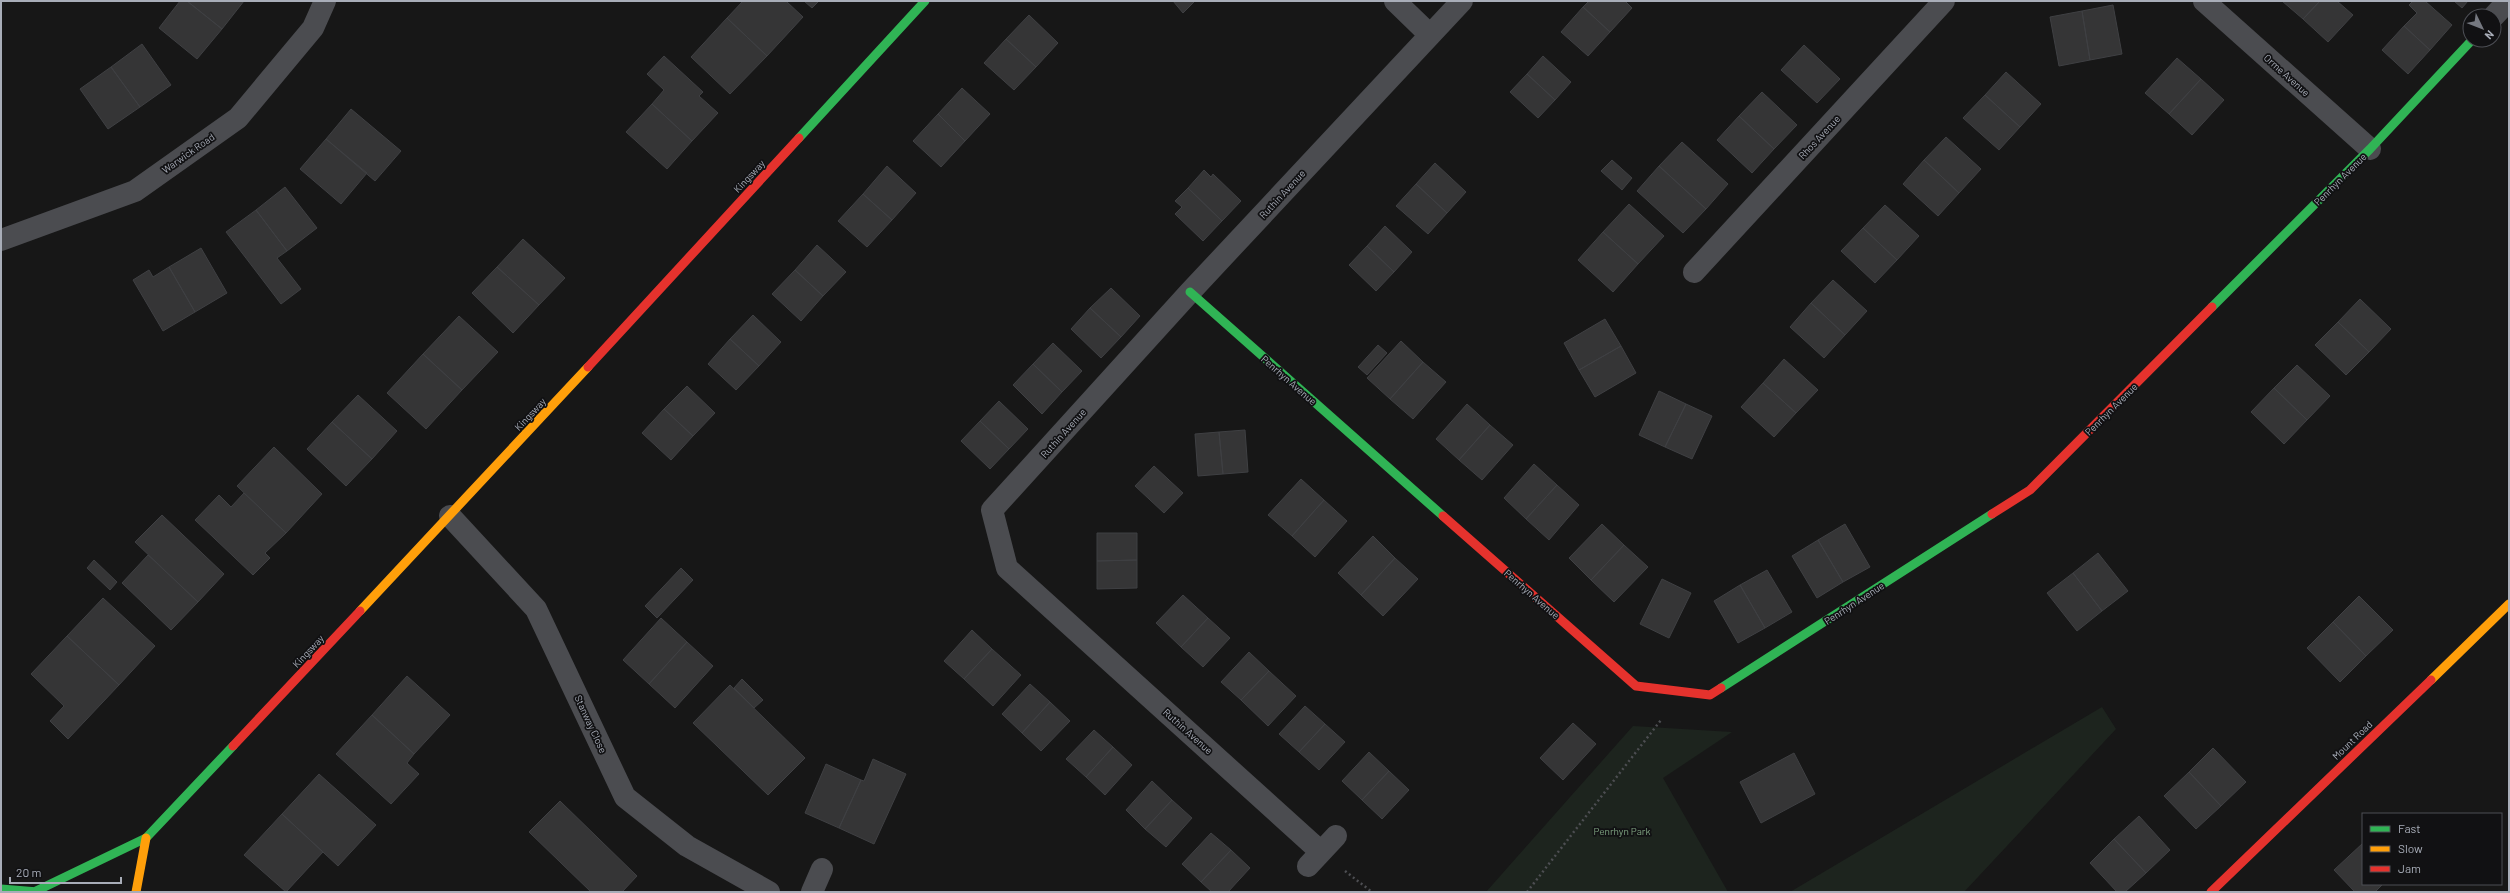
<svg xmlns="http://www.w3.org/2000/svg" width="2510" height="893" viewBox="0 0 2510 893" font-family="Barlow,sans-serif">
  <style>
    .green { fill: #1d241e }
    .building { fill: #353536; stroke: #3f4043 }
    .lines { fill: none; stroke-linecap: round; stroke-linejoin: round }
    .path { stroke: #4d4e52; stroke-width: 2.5; stroke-dasharray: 2 3; stroke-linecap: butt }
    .street { stroke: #4b4c50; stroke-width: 22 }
    .fast { stroke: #30b455; stroke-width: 9 }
    .slow { stroke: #ff9f0a; stroke-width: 9 }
    .jam { stroke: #e5322d; stroke-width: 9 }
    .labels { text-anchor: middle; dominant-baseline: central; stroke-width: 3.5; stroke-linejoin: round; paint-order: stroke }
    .street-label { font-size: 10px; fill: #a8adb8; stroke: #111113 }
    .park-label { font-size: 10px; fill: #7fa381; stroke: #111113 }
  </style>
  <rect width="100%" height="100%" fill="#171717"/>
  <path class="green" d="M2102,707L2116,729L1964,892H1790Z
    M1633,726L1732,732L1663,778L1728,892H1486Z"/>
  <path class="building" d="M180,1H187L222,29L197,59L159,28Z
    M187,1H244L222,29Z
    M743,1H786L803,17L767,56L727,18Z
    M804,1H819L812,8Z
    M1173,1H1195L1183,13Z
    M1589,1H1625L1632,8L1610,32L1583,7Z
    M2282,1H2320L2303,19Z
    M2320,1H2337L2353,15L2328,42L2303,19Z
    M2413,1H2425L2452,25L2430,50L2404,26L2417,13L2409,5Z
    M2454,1H2468L2462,8Z
    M2113,5L2122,54L2090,60L2082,11Z
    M1583,7L1610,32L1588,56L1561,32Z
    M2082,11L2090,60L2059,66L2050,17Z
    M1029,15L1058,43L1036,67L1006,39Z
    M727,18L767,56L730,94L691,57Z
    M2404,26L2430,50L2408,74L2382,50Z
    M1006,39L1036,67L1014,90L984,63Z
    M142,44L171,85L140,107L111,67Z
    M1804,45L1840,79L1817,103L1781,70Z
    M664,56L703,92L699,96L718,113L692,141L652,104L664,90L647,74Z
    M1543,56L1571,82L1555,100L1527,74Z
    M2177,58L2201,79L2169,114L2145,93Z
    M111,67L140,107L108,129L80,89Z
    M2006,72L2041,104L2020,127L1985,95Z
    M1527,74L1555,100L1538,118L1510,92Z
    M2201,79L2224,100L2192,135L2169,114Z
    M962,88L990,114L965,141L938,114Z
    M1762,92L1797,125L1774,149L1739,116Z
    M1985,95L2020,127L1999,150L1963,118Z
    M652,104L692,141L667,169L626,132Z
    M351,109L401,151L375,181L326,139Z
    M938,114L965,141L941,167L913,141Z
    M1739,116L1774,149L1752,173L1717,140Z
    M1946,137L1981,169L1959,193L1924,160Z
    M326,139L367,173L341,204L300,169Z
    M1682,142L1728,184L1706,209L1659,166Z
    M1612,160L1632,178L1622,190L1601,171Z
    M1924,160L1959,193L1938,216L1903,184Z
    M1435,163L1466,192L1447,213L1416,184Z
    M887,166L916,193L892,220L863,194Z
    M1659,166L1706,209L1683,233L1637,191Z
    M1204,170L1211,177L1213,174L1241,201L1222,221L1188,188Z
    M1416,184L1447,213L1428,234L1396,206Z
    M285,187L317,228L287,251L256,210Z
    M1188,188L1222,221L1203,241L1175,214L1182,207L1175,201Z
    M863,194L892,220L867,247L838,221Z
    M1629,204L1664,236L1638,264L1603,232Z
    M1885,205L1919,236L1897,260L1863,228Z
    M256,210L287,251L277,258L301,289L281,304L226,232Z
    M1385,226L1412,252L1394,272L1367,246Z
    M1863,228L1897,260L1875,283L1841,251Z
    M1603,232L1638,264L1613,292L1578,260Z
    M523,239L565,278L539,305L497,267Z
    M817,245L846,272L823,296L795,270Z
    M1367,246L1394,272L1376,291L1349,265Z
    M201,248L227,293L195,312L169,267Z
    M169,267L195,312L163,331L133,280L149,270L153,277Z
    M497,267L539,305L513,333L472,293Z
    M795,270L823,296L801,321L772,294Z
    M1833,280L1867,311L1845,335L1811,303Z
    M1111,288L1140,316L1121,337L1090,308Z
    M2360,299L2391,329L2369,352L2338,322Z
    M1811,303L1845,335L1824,358L1790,327Z
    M1090,308L1121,337L1101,358L1071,329Z
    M753,315L781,342L759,366L730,339Z
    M459,316L498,352L462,390L423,354Z
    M1605,319L1621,346L1579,370L1564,343Z
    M2338,322L2369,352L2346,375L2315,345Z
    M730,339L759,366L736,390L708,364Z
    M1401,341L1423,362L1390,399L1367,378Z
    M1053,343L1082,371L1062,392L1033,364Z
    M1378,345L1387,353L1367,375L1358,367Z
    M1621,346L1636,373L1595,397L1579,370Z
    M423,354L462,390L426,429L387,393Z
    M1784,359L1818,390L1796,413L1763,383Z
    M1423,362L1446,382L1413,419L1390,399Z
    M1033,364L1062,392L1042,414L1013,385Z
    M2297,365L2330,396L2307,420L2274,388Z
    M1763,383L1796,413L1774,437L1741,407Z
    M687,386L715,413L693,436L664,409Z
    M2274,388L2307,420L2284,444L2251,412Z
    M1659,391L1686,404L1665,447L1639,435Z
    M358,395L397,431L372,459L332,422Z
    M999,401L1028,429L1009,449L980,421Z
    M1467,404L1490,425L1459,460L1436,439Z
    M1686,404L1712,416L1692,459L1665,447Z
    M664,409L693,436L671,460L642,433Z
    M980,421L1009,449L990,469L961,441Z
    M332,422L372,459L346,486L307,449Z
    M1490,425L1513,445L1482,480L1459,460Z
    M1245,430L1248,472L1223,474L1219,432Z
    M1219,432L1223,474L1198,476L1195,434Z
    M274,447L322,494L286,533L237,486Z
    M1534,464L1557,485L1526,519L1504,498Z
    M1154,466L1183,493L1164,513L1135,486Z
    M1301,479L1324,500L1292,536L1268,515Z
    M1557,485L1579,505L1549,540L1526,519Z
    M244,493L286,533L265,553L270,558L253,575L195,520L219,495L231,507Z
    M1324,500L1347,521L1315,557L1292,536Z
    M162,515L224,574L198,602L135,542Z
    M1602,524L1624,545L1591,580L1569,558Z
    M1845,524L1870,567L1843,582L1818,540Z
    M1097,533H1137V560L1097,561Z
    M1373,536L1395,558L1361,595L1338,573Z
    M1818,540L1843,582L1817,598L1792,556Z
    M1624,545L1648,567L1614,602L1591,580Z
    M2098,553L2128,591L2102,611L2073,573Z
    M148,555L198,602L171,630L122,583Z
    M1395,558L1418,579L1383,616L1361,595Z
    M94,560L117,582L110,590L87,568Z
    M1137,560V588L1097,589V561Z
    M681,568L693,580L657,618L645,606Z
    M1767,570L1792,612L1765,628L1740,585Z
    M2073,573L2102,611L2077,631L2047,593Z
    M1662,579L1691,593L1669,638L1640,624Z
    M1740,585L1765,628L1738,643L1714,601Z
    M1183,595L1208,618L1181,647L1156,623Z
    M2359,596L2393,630L2366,656L2333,622Z
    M103,598L155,646L119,685L67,636Z
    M661,618L687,642L649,684L623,660Z
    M1208,618L1230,638L1203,667L1181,647Z
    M2333,622L2366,656L2340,682L2307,648Z
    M972,630L992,649L964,679L944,661Z
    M67,636L119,685L68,739L50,721L64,706L31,674Z
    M687,642L713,666L675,708L649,684Z
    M992,649L1021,675L993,706L964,679Z
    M1249,652L1269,671L1241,700L1221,682Z
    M1269,671L1296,696L1268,726L1241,700Z
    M407,676L450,715L414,754L372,715Z
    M742,679L763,700L754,708L734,688Z
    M1030,684L1050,702L1022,733L1002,714Z
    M730,685L805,758L768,795L693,723Z
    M1050,702L1070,721L1041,751L1022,733Z
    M1305,706L1325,724L1299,752L1279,734Z
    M372,715L414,754L407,763L419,774L391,804L336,754Z
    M1573,723L1596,744L1563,780L1540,758Z
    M1325,724L1345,742L1319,770L1299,752Z
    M1094,730L1113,747L1086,777L1066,759Z
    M1113,747L1132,765L1105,795L1086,777Z
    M2213,748L2246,782L2221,806L2189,772Z
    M1369,752L1389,771L1362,800L1342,781Z
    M1794,753L1815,794L1761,823L1740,782Z
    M873,759L906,774L874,844L839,828L861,780L864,781Z
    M826,764L861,780L839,828L805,813Z
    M1389,771L1409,790L1382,819L1362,800Z
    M2189,772L2221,806L2196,829L2164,796Z
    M319,774L376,825L338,866L282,814Z
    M1152,781L1172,800L1145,829L1126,810Z
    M1172,800L1192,818L1166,847L1145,829Z
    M560,801L637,876L622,892H591L529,832Z
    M282,814L323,852L286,892L244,855Z
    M2139,816L2170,850L2146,873L2114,839Z
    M1211,833L1231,850L1201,882L1182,864Z
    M2114,839L2146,873L2125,892H2117L2090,863Z
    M2363,843V884H2383L2375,892H2355L2334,870Z
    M1231,850L1250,868L1228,892H1212L1201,882Z"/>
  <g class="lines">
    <path class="path" d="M1345,871L1372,892
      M1527,892L1661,720"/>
    <path class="street" d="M1395,1L1430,35
      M2204,1L2370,149
      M2494,16L2508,1
      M1,240L135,191L238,118L313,28L325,1
      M1694,272L1944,1
      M450,516L536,609L625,797L687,846L769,892
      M1321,852L1007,568L992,510L1190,292L1462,1
      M1308,866L1336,836
      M812,892L822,869"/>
    <path class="fast" d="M799,138L925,1
      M1190,292L1443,516
      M2212,307L2370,149L2472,40
      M1721,688L1992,514
      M1,889L38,892
      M36,891L146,838L233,746"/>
    <path class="slow" d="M360,611L588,367
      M2431,680L2509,604
      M136,892L146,838"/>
    <path class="jam" d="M588,367L799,138
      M1992,514L2030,490L2212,307
      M1443,516L1636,686L1710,695L1721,688
      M233,746L360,611
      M2211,892L2431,680"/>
  </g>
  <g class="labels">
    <g class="street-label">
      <text transform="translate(2287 75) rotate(42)">Orme Avenue</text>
      <text transform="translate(1819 137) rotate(-47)">Rhos Avenue</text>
      <text transform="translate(188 153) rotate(-35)">Warwick Road</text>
      <text transform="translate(749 176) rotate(-47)">Kingsway</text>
      <text transform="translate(2340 179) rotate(-45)">Penrhyn Avenue</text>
      <text transform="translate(1282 194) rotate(-47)">Ruthin Avenue</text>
      <text transform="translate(1289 380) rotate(41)">Penrhyn Avenue</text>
      <text transform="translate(2111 409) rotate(-45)">Penrhyn Avenue</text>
      <text transform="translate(530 414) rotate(-47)">Kingsway</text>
      <text transform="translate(1063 433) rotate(-48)">Ruthin Avenue</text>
      <text transform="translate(1532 594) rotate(41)">Penrhyn Avenue</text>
      <text transform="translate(1854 603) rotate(-33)">Penrhyn Avenue</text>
      <text transform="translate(308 651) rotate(-47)">Kingsway</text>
      <text transform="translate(591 724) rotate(65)">Stanway Close</text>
      <text transform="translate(1188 731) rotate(42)">Ruthin Avenue</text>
      <text transform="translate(2352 740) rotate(-44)">Mount Road</text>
    </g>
    <g class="park-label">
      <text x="1622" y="831">Penrhyn Park</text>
    </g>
  </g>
  <rect width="2510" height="893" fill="none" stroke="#a8adb8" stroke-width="4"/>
  <rect x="2362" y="813" width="140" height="72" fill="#111113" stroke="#4d4f55"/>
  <rect x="2370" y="826" width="20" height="6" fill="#30b455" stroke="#4d4f55"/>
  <text x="2398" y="833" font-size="12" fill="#a8adb8">Fast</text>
  <rect x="2370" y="846" width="20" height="6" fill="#ff9f0a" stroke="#4d4f55"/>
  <text x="2398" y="853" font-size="12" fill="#a8adb8">Slow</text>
  <rect x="2370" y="866" width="20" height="6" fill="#e5322d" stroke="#4d4f55"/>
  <text x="2398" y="873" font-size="12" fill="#a8adb8">Jam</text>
  <g transform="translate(2482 28) rotate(133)"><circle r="19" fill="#111113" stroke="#4d4f55"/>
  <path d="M0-3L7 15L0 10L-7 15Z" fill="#757880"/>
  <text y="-6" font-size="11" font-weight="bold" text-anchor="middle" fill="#a8adb8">N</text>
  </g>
  <path d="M10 877v6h111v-6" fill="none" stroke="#a8adb8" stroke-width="2"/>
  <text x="16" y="877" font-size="12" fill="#a8adb8" stroke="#111113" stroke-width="3" paint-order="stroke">20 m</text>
</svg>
